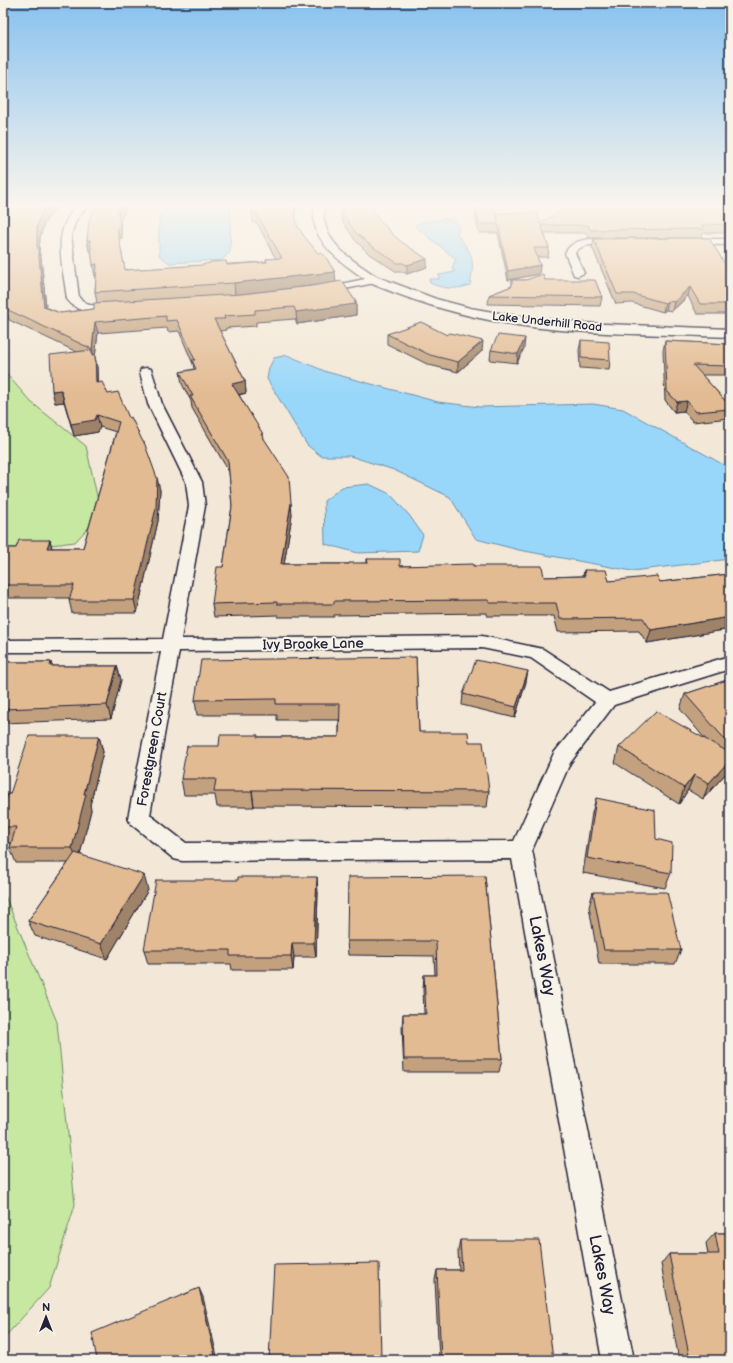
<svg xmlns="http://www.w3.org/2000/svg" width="733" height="1363" viewBox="0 0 733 1363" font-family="'Balsamiq Sans',sans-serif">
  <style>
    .green { fill: #c6e8a1; stroke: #74856e }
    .water { fill: #99d7fa; stroke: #698fae }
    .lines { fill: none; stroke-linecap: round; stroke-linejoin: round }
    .minor-casing { stroke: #22223b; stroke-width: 3 }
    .tertiary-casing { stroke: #22223b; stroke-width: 3 }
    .minor { fill: #f7f3e8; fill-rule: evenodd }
    .tertiary { fill: #f7f3e8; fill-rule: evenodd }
    .wall { fill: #c3a17e; stroke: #22223b }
    .shaded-wall { fill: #9f8367; stroke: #22223b }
    .building { fill: #e3bb93; stroke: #22223b }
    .labels { text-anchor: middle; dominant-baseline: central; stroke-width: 4; stroke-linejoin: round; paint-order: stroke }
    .far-street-label { font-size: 12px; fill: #22223b; stroke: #f7f3e8 }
    .street-label { font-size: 14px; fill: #22223b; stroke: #f7f3e8 }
    .near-street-label { font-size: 17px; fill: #22223b; stroke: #f7f3e8 }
  </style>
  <rect width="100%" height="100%" fill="#f3e8d7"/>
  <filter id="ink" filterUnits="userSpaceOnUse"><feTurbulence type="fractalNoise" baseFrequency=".025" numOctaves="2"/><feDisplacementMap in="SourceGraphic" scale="8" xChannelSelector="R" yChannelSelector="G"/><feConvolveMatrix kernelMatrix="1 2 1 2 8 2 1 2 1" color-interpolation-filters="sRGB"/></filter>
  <g filter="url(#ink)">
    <path class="green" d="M3,370L31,402L86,446L101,514L75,542L3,551Z
      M3,891L57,1022L75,1205L49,1288L3,1339Z"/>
    <path class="water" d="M171,203H231L230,252L222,260L169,263L159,255V217Z
      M445,219L454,221L459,225L457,234C473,256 475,257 470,285C456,290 443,289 430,283L429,279H439V275L455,272L452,268L456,259L415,226V225L427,221Z
      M287,355L327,372L438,402L480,407L593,404L623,409L724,465H730V559L632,571L519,550L476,539L450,497L394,470L350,456H321L307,445L267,379L269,368L274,358Z
      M369,484L390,494L409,515L423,535L418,551L358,553L325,544L324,501L342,487Z"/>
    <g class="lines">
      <g class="minor-casing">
        <path id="minor" d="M79,203H90L76,220L71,235L79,298L89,305L123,306L125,308L123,310C104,315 79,316 67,299C63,263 50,232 79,203Z
          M315,203H325C325,208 323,214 324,219C327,247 358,264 379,278L381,280L379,282L321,294L317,293L315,291L317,289L365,279C345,265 316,246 314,219C314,214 315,208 315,203Z
          M592,239H619L624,242C615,253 586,236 575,253L584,273L578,276L574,275L565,253C571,242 580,240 592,239Z
          M685,239H730V245L681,244L680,242L681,240Z
          M146,368L151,369L152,372L162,404L202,482L205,506L181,639L482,636L543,649L609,692L730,656V669L614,705L570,763L532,850L634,1360H602L512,859L182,861L174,859L131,824L128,818L161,652H3V640L163,639L189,506L186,482L148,404L140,372L141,369ZM482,648L531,658L595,702L554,753L514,841L186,843L150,815L179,651Z"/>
      </g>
      <g class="tertiary-casing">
        <path id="tertiary" d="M375,276L436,299L470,308L510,315L580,323L730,329V337C650,333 568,336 489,320C448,312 409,299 370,283L369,280L370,277Z"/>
      </g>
      <use href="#minor" class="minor"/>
      <use href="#tertiary" class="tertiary"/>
    </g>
    <path class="wall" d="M20,203H63L49,216L44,224L40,237L39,252L41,258L46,307L60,313L94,309L97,303L95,292L96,276H95L91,251H89L87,240L97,203H129L120,221L122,238L119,239L125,270L266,262V259H276L257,223H253L252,213L253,203H297L295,213L297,225L303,235L336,282L356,301V315L297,324L295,319L256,322V326L226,328V330L220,331L245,381L246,393L239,395L264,439L292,515L284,564H349L367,563V559L400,566H473L544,577L583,576L584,570L609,581L660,582L730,574V629L647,643L639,631L558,632L554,616H487V613L334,615V617H278V615L214,617L212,604L223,567L232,506L229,472L192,408L191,401L182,384L180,372L194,369L193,364L179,331L168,332L167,328L98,333L95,357L97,367L98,382L108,394L160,490L158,521L137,613H72L69,600V598H3V548H16L50,540L52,548H83L116,432L100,427L98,432L74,436L64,402L55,403L77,352L9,320L6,309L4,294L3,289V243Z
      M339,203H372L373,212L392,234L427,267L407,274L403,272H397L369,254L355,240L341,219V209Z
      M730,203V233H703L702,238H589L586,233H544L549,248L548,257H537L540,265L539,274L508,280L498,233H479L475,216L476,208L496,214L540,223Z
      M594,239L730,272V314H697L688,296L672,311L666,310L663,312L632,303L616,304L592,247Z
      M512,280H545L602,297L600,306L488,304L489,295L512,286Z
      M387,334L447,335L482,351L458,372L429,365L387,344Z
      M581,340L610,360L609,370L580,368L579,350Z
      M665,341L730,344V375H702L730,406V418L693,422L684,411L674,412L665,400L663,351Z
      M524,348L517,363L490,360L491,350Z
      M416,657L419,732L469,742L489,791L487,807L254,806V807H217L215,795H184L181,779L219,746L258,737H339V720H277V715H197L195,700Z
      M3,662H51L52,666H117L121,680L111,719L3,723Z
      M730,679V768L729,767L728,771L703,799L688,790L679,804L615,763L619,747L706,740L680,709L685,694Z
      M526,682L515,718L462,705L463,694Z
      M99,736L103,752L90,805L91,810L80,854L148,890L107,959L35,936L28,921L68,863H16L10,848L11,843H4L3,842V808L10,794Z
      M596,798L656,839L671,873L665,888L583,873L592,813Z
      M485,876L502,1059L499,1072H404L402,1028L403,1014H424L423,989L424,975H435L434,956L348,955L347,941Z
      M318,892L316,957H294L293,970H232L231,964H148L144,950Z
      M593,892L681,950L675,964H599L589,907Z
      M715,1233H730V1360H679L661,1264L669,1254H708L706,1243Z
      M460,1240L553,1360H439L435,1280L437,1270H459L458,1251Z"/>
    <path class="shaded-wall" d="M49,203H63L49,216L44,224L40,237L39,252L41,258L47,318L44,307L37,247V226L41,214L46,206Z
      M122,203H129L120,221L122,238L119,239L117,228L118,211Z
      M294,203H297L295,213Z
      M87,240H90L92,251H89Z
      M427,259V267L407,274V265Z
      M97,264L99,275L95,276L93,265Z
      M540,265L539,274L508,280V271Z
      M335,272L336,283L235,295L234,283Z
      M690,287L688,296L672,311L674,302Z
      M356,301V315L297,324L296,312Z
      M668,301L666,310L663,312L665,303Z
      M95,322L98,333L95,357L97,367L98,395L96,383L95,360L92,349Z
      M525,338L524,348L517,363L518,354Z
      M483,341L482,351L458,372V362Z
      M245,381L246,393L233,396L232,384Z
      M61,390L64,402L55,403L52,391Z
      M687,401L684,411L674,412L677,402Z
      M97,415L100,427L98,432L74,436L71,424Z
      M261,434H263L265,446Z
      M157,478L160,490L158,521L137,613L134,600Z
      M291,503L292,515L282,577L281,564Z
      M50,540L53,553L47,548Z
      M730,617V629L647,643L651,630Z
      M117,666L121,680L111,719L107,705Z
      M528,671L526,682L515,718L516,707Z
      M99,736L103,752L90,805L91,810L78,863L72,848L84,794Z
      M730,760V766L728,771L703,799L709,783Z
      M694,775L688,790L679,804L684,788Z
      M252,790L254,806V807L252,792Z
      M144,875L148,890L107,959L101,944Z
      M317,877L318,892L316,957L314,943Z
      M292,943L294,957L293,970L291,956Z
      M199,1288L203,1297L218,1360H216Z"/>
    <path class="building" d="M20,203H49L46,206L41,214L37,226V247H38L44,307L60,313L94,309V303L241,294L311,286L342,281L354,299L356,301L354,302L356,304L296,312L294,307L255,310V314L224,316L225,319H214L245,381L232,384L263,434H261L289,477L291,503L281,564H349V563H368L367,559H400V566L473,564V566H542L544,577L585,576L584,570H606L609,581L657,576L660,582L730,574V617L651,630L643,618L560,619L556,603H489V600L334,601V604H277V602L212,604L217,567H223L232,506L228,461L190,396H193L180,372L196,369L192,360H195L177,320L166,321V316L95,322L92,349L6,309L4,283H3V243L4,220L6,217Z
      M97,203H122L118,211L120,228H117L125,270L202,265L210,263V262L226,261L227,265L267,262L266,259L282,258L256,213H252L253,203H294L295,215L297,225L303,235L318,253H321L325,256L335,272L234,283L95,292L97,264L93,265L90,240H87L89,221Z
      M341,203H372L373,212L392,234L403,243L427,259L407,265L403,263H397L370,245L355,232L341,211Z
      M575,203H730V224L701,225L704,229L590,230L588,225H541L549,248H534L540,265L508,271L498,224H479L476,208H494L498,221L496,213H537L540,223Z
      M709,238L730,272V304H700L690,287L674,302L668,301L665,303L633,294H617L594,239Z
      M543,274L545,280H595L602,297L489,295L512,286V280H526Z
      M421,322L447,335L450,333L483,341L458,362L430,355L387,334Z
      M498,335L525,338L518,354L491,350Z
      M581,340L609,342L610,360L581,358Z
      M665,341L730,344V366L693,365L730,406V409L696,412L687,401L677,402L667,391Z
      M92,350V355H95L96,383L102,382L108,394L118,392L129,418L131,417L143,442H144L157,478L156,508L134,600H69L74,585H3V548H16L19,540H50L47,548H83L119,422L97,415L95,420L71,424L61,390L52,391L50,355Z
      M416,657L419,732H468L469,742H483L489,791L252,790V792H214L216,779H181L187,746H219L220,735H258L257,737H339L340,704H276V699L195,700L201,660Z
      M476,660L528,671L516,707L463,694Z
      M3,662H51L50,666H117L107,705L3,709Z
      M730,679V745L685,694Z
      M656,711L730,753V760L709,783L694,775L684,788L619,747Z
      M29,736H99L84,794H86L72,848H10L16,827H3V808L8,794H10Z
      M596,798L655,810L656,839L672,843L671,873L587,858Z
      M75,853L144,875L101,944L28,921Z
      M485,876L502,1059H404L403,1014H426L424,975H437L436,941H347L348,877Z
      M238,877H317L314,943H292L291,956H230V950H144L156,880H238Z
      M593,892H667L681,950H604Z
      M715,1233H730V1360H690L669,1254H719Z
      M460,1240H539L553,1360H441L437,1270H462Z
      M379,1263L381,1360H269L274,1265Z
      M199,1288L216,1360H97L92,1333Z"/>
  </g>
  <linearGradient id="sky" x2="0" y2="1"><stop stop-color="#88c2ef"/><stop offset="0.52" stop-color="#faf5ed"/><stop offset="1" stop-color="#faf5ed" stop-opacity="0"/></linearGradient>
  <rect width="733" height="394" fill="url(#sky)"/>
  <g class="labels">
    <g class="far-street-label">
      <text transform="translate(547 322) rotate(6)">Lake Underhill Road</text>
    </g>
    <g class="street-label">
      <text transform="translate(313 644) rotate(-1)">Ivy Brooke Lane</text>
      <text transform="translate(152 749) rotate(-80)">Forestgreen Court</text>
    </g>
    <g class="near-street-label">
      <text transform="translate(542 956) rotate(79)">Lakes Way</text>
      <text transform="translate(602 1275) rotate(79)">Lakes Way</text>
    </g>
  </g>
  <rect width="733" height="1363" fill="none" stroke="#f7f3e8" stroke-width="16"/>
  <rect x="8" y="8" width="717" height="1347" fill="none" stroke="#22223b" stroke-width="1.5" filter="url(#ink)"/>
  <g transform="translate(46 1317)" stroke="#f7f3e8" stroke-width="3" paint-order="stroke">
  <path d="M0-3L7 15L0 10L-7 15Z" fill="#22223b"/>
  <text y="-6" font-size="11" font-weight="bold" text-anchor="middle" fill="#22223b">N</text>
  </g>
</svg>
